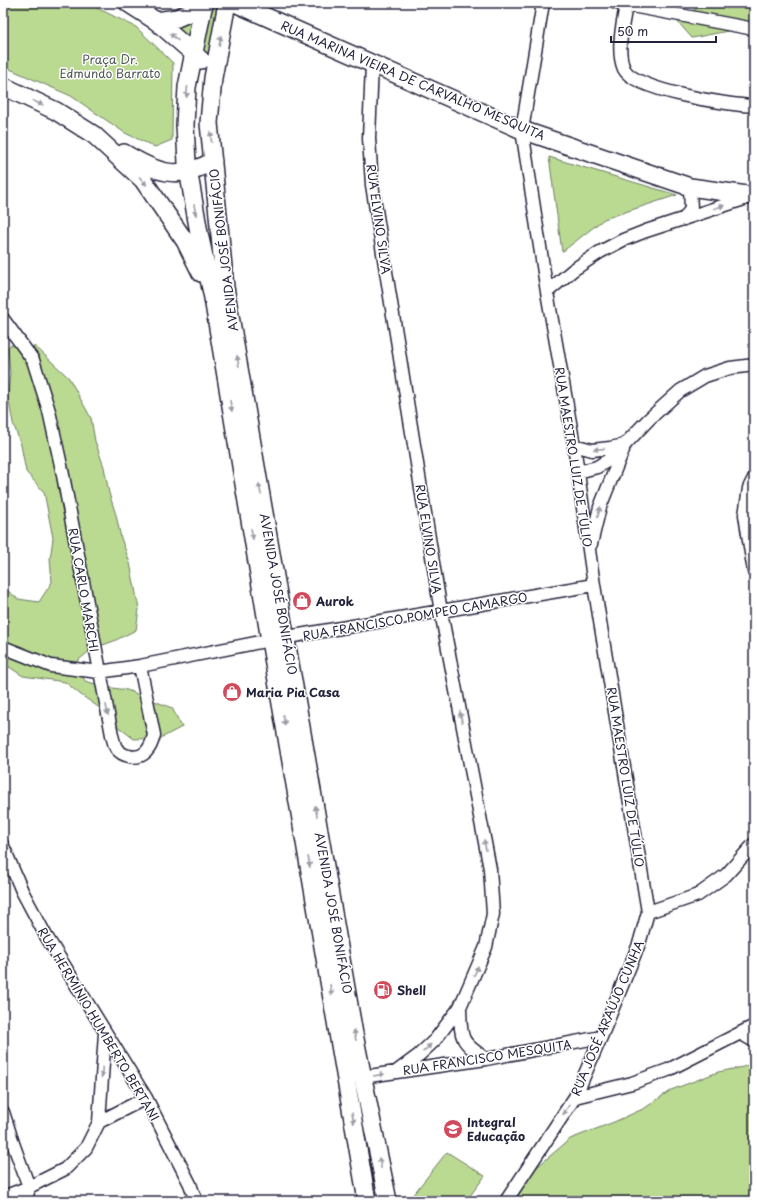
<svg xmlns="http://www.w3.org/2000/svg" width="757" height="1204" viewBox="0 0 757 1204" font-family="'Playpen Sans',sans-serif">
  <style>
    .green { fill: #bad991; stroke: #6e7e66 }
    .lines { fill: none; stroke-linecap: round; stroke-linejoin: round }
    .street-casing { stroke: #22223b; stroke-width: 15 }
    .secondary-casing { stroke: #22223b; stroke-width: 20 }
    .street { stroke: #fff; stroke-width: 12 }
    .secondary { stroke: #fff; stroke-width: 17 }
    .oneway { fill: #9c9ca7 }
    .labels { text-anchor: middle; dominant-baseline: central; stroke-width: 3; stroke-linejoin: round; paint-order: stroke }
    .park-label { font-size: 12px; fill: #505955; stroke: #fff }
    .street-label { font-size: 12px; fill: #22223b; stroke: #fff }
    .poi-label { font-size: 12px; font-weight: bold; fill: #22223b; stroke: #fff; text-anchor: start }
  </style>
  <rect width="100%" height="100%" fill="#fff"/>
  <filter id="ink" filterUnits="userSpaceOnUse"><feTurbulence type="fractalNoise" baseFrequency=".025" numOctaves="2"/><feDisplacementMap in="SourceGraphic" scale="8" xChannelSelector="R" yChannelSelector="G"/><feConvolveMatrix kernelMatrix="1 2 1 2 8 2 1 2 1" color-interpolation-filters="sRGB"/></filter>
  <g filter="url(#ink)">
    <path class="green" d="M3,3H80L93,6L136,27L173,63L172,140L155,147L125,133L71,96L3,66Z
      M206,3H222L212,58L199,47Z
      M708,3H754V26L692,38L677,21L695,9Z
      M197,12L189,39L171,24H185Z
      M549,157L677,195L604,219L562,252Z
      M11,345L36,347L69,378L91,418L95,441L104,467L109,493L116,515L121,538L130,563L139,609L136,630L114,641L92,649L75,663L85,681L106,687L127,690L172,708L182,727L161,738L134,739L117,726L101,709L81,695L65,682L23,676L3,663V587L18,599L39,602L52,582L50,559L53,538L44,492L26,472L21,445L13,423L8,397L10,373L8,347Z
      M754,1062V1201H505L530,1173L570,1139L614,1122L645,1108L671,1090L718,1072L743,1067Z
      M447,1152L485,1176L466,1201H408Z"/>
    <g class="lines">
      <g class="street-casing">
        <path id="street" d="M616,3L754,29
          M626,5C623,23 616,51 624,69C635,91 729,105 754,106
          M372,64L369,138L372,185L441,612L490,869L493,914L486,947L460,1007L435,1040L419,1055L396,1072
          M684,219L691,209L690,187
          M547,292L573,270L600,252L623,240L646,231L750,197
          M3,319L33,360L49,411L62,470L112,735C113,739 114,744 116,748C119,752 124,755 129,756C144,760 151,748 154,735L140,666
          M574,445L592,450L610,448L625,445
          M578,472L597,467L612,458L649,419L680,391L705,376L730,368L754,365
          M754,478L749,488L745,515L754,572
          M591,544L600,507L623,450
          M3,647L51,666L99,672L140,666L270,640L594,585
          M3,846L22,891L46,936L146,1098L190,1184L196,1201
          M648,912L698,895L726,875L754,844
          M460,1007C461,1038 459,1041 486,1059
          M740,1033L754,1041
          M362,1077L486,1059L601,1037
          M575,1097L632,1083L668,1070L754,1026
          M3,1112L14,1146L29,1187L26,1201
          M99,1122L146,1098
          M3,1197L29,1187L65,1169L86,1148L99,1122L105,1033
          M506,1201L575,1097L601,1037L639,944L648,912L594,585L574,445L547,292L522,130L543,3"/>
      </g>
      <g class="secondary-casing">
        <path id="secondary" d="M128,3L156,21L201,60
          M204,3L187,87L185,125L187,163L199,233L213,298L270,640L367,1201
          M227,3L213,78L209,123L225,287L354,1034L388,1201
          M235,3L522,130L690,187L754,196
          M156,21L177,18L204,6
          M3,86L56,111L94,135L143,180L185,241L201,273
          M124,153C156,172 177,182 213,161"/>
      </g>
      <use href="#street" class="street"/>
      <use href="#secondary" class="secondary"/>
    </g>
    <defs><path id="oneway-solid" d="M-6-.8H1V-3.2L6.5 0L1 3.2V.8H-6Z"/></defs>
    <g class="oneway">
      <use href="#oneway-solid" transform="translate(174 37) rotate(-139)"/>
      <use href="#oneway-solid" transform="translate(220 41) rotate(-80)"/>
      <use href="#oneway-solid" transform="translate(187 92) rotate(95)"/>
      <use href="#oneway-solid" transform="translate(38 103) rotate(25)"/>
      <use href="#oneway-solid" transform="translate(211 137) rotate(-95)"/>
      <use href="#oneway-solid" transform="translate(143 181) rotate(49)"/>
      <use href="#oneway-solid" transform="translate(719 207) rotate(-17)"/>
      <use href="#oneway-solid" transform="translate(195 210) rotate(80)"/>
      <use href="#oneway-solid" transform="translate(238 361) rotate(-100)"/>
      <use href="#oneway-solid" transform="translate(231 406) rotate(80)"/>
      <use href="#oneway-solid" transform="translate(599 449) rotate(176)"/>
      <use href="#oneway-solid" transform="translate(260 489) rotate(-100)"/>
      <use href="#oneway-solid" transform="translate(599 512) rotate(-75)"/>
      <use href="#oneway-solid" transform="translate(252 534) rotate(80)"/>
      <use href="#oneway-solid" transform="translate(107 710) rotate(79)"/>
      <use href="#oneway-solid" transform="translate(461 717) rotate(-101)"/>
      <use href="#oneway-solid" transform="translate(284 720) rotate(80)"/>
      <use href="#oneway-solid" transform="translate(316 811) rotate(-100)"/>
      <use href="#oneway-solid" transform="translate(485 845) rotate(-101)"/>
      <use href="#oneway-solid" transform="translate(309 862) rotate(80)"/>
      <use href="#oneway-solid" transform="translate(476 971) rotate(-67)"/>
      <use href="#oneway-solid" transform="translate(331 990) rotate(80)"/>
      <use href="#oneway-solid" transform="translate(355 1035) rotate(-100)"/>
      <use href="#oneway-solid" transform="translate(427 1048) rotate(-43)"/>
      <use href="#oneway-solid" transform="translate(102 1072) rotate(94)"/>
      <use href="#oneway-solid" transform="translate(379 1075) rotate(-9)"/>
      <use href="#oneway-solid" transform="translate(566 1110) rotate(123)"/>
      <use href="#oneway-solid" transform="translate(353 1118) rotate(80)"/>
      <use href="#oneway-solid" transform="translate(380 1163) rotate(-102)"/>
    </g>
  </g>
  <defs>
    <g id="shop-disc" transform="scale(1)"><circle r="9.5" fill="#d1495b" stroke="#fff"/><path d="M-5-2.5h2.3a2.7 3.5 0 0 1 5.4 0H5L5.5 6h-11ZM-1.5-2.5h3a1.5 2.3 0 0 0-3 0Z" fill="#fff"/></g>
    <g id="fuel-disc" transform="scale(1)"><circle r="9.5" fill="#d1495b" stroke="#fff"/><path d="M-5.5-6h7V0h2V4h1.3V-2.5L3-4.5l.8-.8L6-3V5H2.5V1h-1V6h-7ZM-4.2-4.7v3.2H.2V-4.7Z" fill="#fff"/></g>
    <g id="school-disc" transform="scale(1)"><circle r="9.5" fill="#d1495b" stroke="#fff"/><path d="M0-5L7-2L0 1L-7-2ZM-4 1L0 2.5L4 1V4Q0 6-4 4Z" fill="#fff"/></g>
  </defs>
  <g fill-rule="evenodd">
    <use href="#shop-disc" x="302" y="601"/>
    <use href="#shop-disc" x="232" y="692"/>
    <use href="#fuel-disc" x="383" y="990"/>
    <use href="#school-disc" x="453" y="1129"/>
  </g>
  <g class="labels">
    <g class="park-label">
      <text x="110" y="59">Praça Dr.<tspan x="110" dy="14">Edmundo Barrato</tspan></text>
    </g>
    <g class="street-label">
      <text transform="translate(413 80) rotate(23)">RUA MARINA VIEIRA DE CARVALHO MESQUITA</text>
      <text transform="translate(379 219) rotate(82)">RUA ELVINO SILVA</text>
      <text transform="translate(223 250) rotate(-97)">AVENIDA JOSÉ BONIFÁCIO</text>
      <text transform="translate(574 457) rotate(81)">RUA MAESTRO LUIZ DE TÚLIO</text>
      <text transform="translate(429 539) rotate(81)">RUA ELVINO SILVA</text>
      <text transform="translate(84 590) rotate(80)">RUA CARLO MARCHI</text>
      <text transform="translate(279 594) rotate(80)">AVENIDA JOSÉ BONIFÁCIO</text>
      <text transform="translate(415 616) rotate(-10)">RUA FRANCISCO POMPEO CAMARGO</text>
      <text transform="translate(626 777) rotate(81)">RUA MAESTRO LUIZ DE TÚLIO</text>
      <text transform="translate(334 913) rotate(80)">AVENIDA JOSÉ BONIFÁCIO</text>
      <text transform="translate(607 1018) rotate(-67)">RUA JOSÉ ARAÚJO CUNHA</text>
      <text transform="translate(99 1024) rotate(59)">RUA HERMÍNIO HUMBERTO BERTANI</text>
      <text transform="translate(487 1057) rotate(-9)">RUA FRANCISCO MESQUITA</text>
    </g>
    <g class="poi-label">
      <text x="316" y="601">Aurok</text>
      <text x="246" y="692">Maria Pia Casa</text>
      <text x="397" y="990">Shell</text>
      <text x="467" y="1122">Integral<tspan x="467" dy="14">Educação</tspan></text>
    </g>
  </g>
  <rect width="757" height="1204" fill="none" stroke="#fff" stroke-width="16"/>
  <rect x="8" y="8" width="741" height="1188" fill="none" stroke="#22223b" stroke-width="1.5" filter="url(#ink)"/>
  <path d="M611 36v6h105v-6" fill="none" stroke="#22223b" stroke-width="2"/>
  <text x="617" y="36" font-size="12" fill="#22223b" stroke="#ffffff" stroke-width="3" paint-order="stroke">50 m</text>
</svg>
